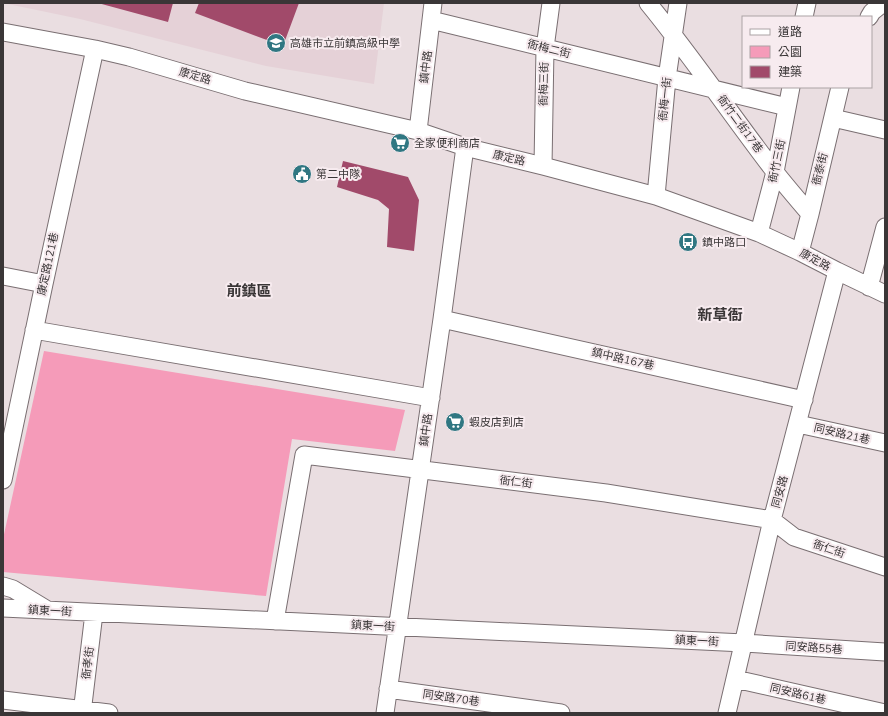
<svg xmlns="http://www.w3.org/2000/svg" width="888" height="716" viewBox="0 0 888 716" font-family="'Nunito Sans','Noto Sans TC',sans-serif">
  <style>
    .built { fill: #e5d1d7 }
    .green { fill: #f59bb9 }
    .building { fill: #a14a6a }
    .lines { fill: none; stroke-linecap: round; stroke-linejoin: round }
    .minor-casing { stroke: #7a6f72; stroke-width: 19 }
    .minor { stroke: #fff; stroke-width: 17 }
    .labels { text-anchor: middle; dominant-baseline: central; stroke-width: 4; stroke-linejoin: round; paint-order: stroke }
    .poi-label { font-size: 11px; fill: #3a3637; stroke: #f7ebef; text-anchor: start }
    .street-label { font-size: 11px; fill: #3a3637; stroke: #f7ebef }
    .district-label { font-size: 15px; font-weight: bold; fill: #3a3637; stroke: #f7ebef }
  </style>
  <rect width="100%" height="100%" fill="#eadee1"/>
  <path class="built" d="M3,3H384L374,84L266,66L80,19Z"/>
  <path class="green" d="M44,351L405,410L395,451L292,439L266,596L3,572V539Z"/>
  <path class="building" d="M98,3H173L168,22Z
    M199,3H299L283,46L195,13Z
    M343,161L408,177L419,200L414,251L387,247L389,209L378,200L337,187Z"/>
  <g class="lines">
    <g class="minor-casing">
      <path id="minor" d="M648,3C693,58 732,116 775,172C786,186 798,200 810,214
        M804,17L807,3
        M869,17L872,12L883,3
        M431,20L787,107
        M3,32L95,49L129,57L245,91L418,131L465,147L543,166L656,196L759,233L800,252L837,271L885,294
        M833,118L885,130
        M418,131L433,3
        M543,166L545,48L551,3
        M656,196L667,78L678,3
        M759,233L775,172L791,87
        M800,252L810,214L840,87
        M3,276L44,284
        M869,287L885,227
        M442,319L804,400
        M34,330L431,398
        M798,424L885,443
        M3,480L44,284L95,49
        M3,586L13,589L46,609
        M3,608L744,643L885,652
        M275,621L304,455L606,493L772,520L794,537L885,567
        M735,679L885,713
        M388,689L561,713
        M3,700L109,713
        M82,713L94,613
        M385,713L442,319L465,147
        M727,713L772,520L837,271"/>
    </g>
    <use href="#minor" class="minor"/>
  </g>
  <defs>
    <g id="school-disc" transform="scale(1)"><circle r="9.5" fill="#307782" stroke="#f7ebef"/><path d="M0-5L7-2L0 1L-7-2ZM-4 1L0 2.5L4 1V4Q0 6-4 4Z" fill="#fff"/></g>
    <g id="supermarket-disc" transform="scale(1)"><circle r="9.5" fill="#307782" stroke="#f7ebef"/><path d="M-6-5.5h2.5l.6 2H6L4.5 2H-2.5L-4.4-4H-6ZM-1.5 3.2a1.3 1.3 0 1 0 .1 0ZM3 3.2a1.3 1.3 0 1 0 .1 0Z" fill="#fff"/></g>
    <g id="civic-disc" transform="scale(1)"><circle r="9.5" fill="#307782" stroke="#f7ebef"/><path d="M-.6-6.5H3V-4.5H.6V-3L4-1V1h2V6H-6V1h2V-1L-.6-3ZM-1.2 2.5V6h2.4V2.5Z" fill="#fff"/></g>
    <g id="bus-disc" transform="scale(1)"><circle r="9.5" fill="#307782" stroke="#f7ebef"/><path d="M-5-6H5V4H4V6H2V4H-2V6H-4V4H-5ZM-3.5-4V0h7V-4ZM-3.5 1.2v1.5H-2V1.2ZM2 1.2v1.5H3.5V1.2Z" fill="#fff"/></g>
  </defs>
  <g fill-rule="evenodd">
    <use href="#school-disc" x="276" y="43"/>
    <use href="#supermarket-disc" x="400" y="143"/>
    <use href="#civic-disc" x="302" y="174"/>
    <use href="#bus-disc" x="688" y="242"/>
    <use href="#supermarket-disc" x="455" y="422"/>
  </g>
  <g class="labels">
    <g class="poi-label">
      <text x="290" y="43">高雄市立前鎮高級中學</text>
      <text x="414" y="143">全家便利商店</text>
      <text x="316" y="174">第二中隊</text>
      <text x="702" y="242">鎮中路口</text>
      <text x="469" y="422">蝦皮店到店</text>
    </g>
    <g class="street-label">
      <text transform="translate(549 49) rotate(14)">衙梅二街</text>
      <text transform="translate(426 67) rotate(-83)">鎮中路</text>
      <text transform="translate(195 76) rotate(16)">康定路</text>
      <text transform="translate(544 84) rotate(-89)">衙梅三街</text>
      <text transform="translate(665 99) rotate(-84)">衙梅一街</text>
      <text transform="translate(740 124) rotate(54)">衙竹二街17巷</text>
      <text transform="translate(509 158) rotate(13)">康定路</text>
      <text transform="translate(777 161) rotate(-78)">衙竹三街</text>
      <text transform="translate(820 169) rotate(-76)">衙泰街</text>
      <text transform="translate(815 260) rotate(28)">康定路</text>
      <text transform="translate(48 264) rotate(-78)">康定路121巷</text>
      <text transform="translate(623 359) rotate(13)">鎮中路167巷</text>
      <text transform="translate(426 430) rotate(-82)">鎮中路</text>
      <text transform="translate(842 434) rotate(13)">同安路21巷</text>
      <text transform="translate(516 482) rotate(7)">衙仁街</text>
      <text transform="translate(780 492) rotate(-75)">同安路</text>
      <text transform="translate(829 549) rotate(19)">衙仁街</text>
      <text transform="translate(50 611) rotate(3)">鎮東一街</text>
      <text transform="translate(373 626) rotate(3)">鎮東一街</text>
      <text transform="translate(697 641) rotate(3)">鎮東一街</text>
      <text transform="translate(814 648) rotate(4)">同安路55巷</text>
      <text transform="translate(88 663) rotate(-83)">衙孝街</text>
      <text transform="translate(798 694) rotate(13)">同安路61巷</text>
      <text transform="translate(451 698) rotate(8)">同安路70巷</text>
    </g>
    <g class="district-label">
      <text x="249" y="291">前鎮區</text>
      <text x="720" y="315">新草衙</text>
    </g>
  </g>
  <rect width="888" height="716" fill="none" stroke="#3a3637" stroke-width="8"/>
  <rect x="742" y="16" width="130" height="72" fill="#f7ebef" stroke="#aba3a5"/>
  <rect x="750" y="29" width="20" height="6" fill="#ffffff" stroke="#aba3a5"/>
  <text x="778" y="36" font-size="12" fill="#3a3637">道路</text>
  <rect x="750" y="46" width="20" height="12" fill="#f59bb9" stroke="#aba3a5"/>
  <text x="778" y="56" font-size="12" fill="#3a3637">公園</text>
  <rect x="750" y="66" width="20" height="12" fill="#a14a6a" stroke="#aba3a5"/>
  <text x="778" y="76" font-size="12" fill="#3a3637">建築</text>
</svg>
